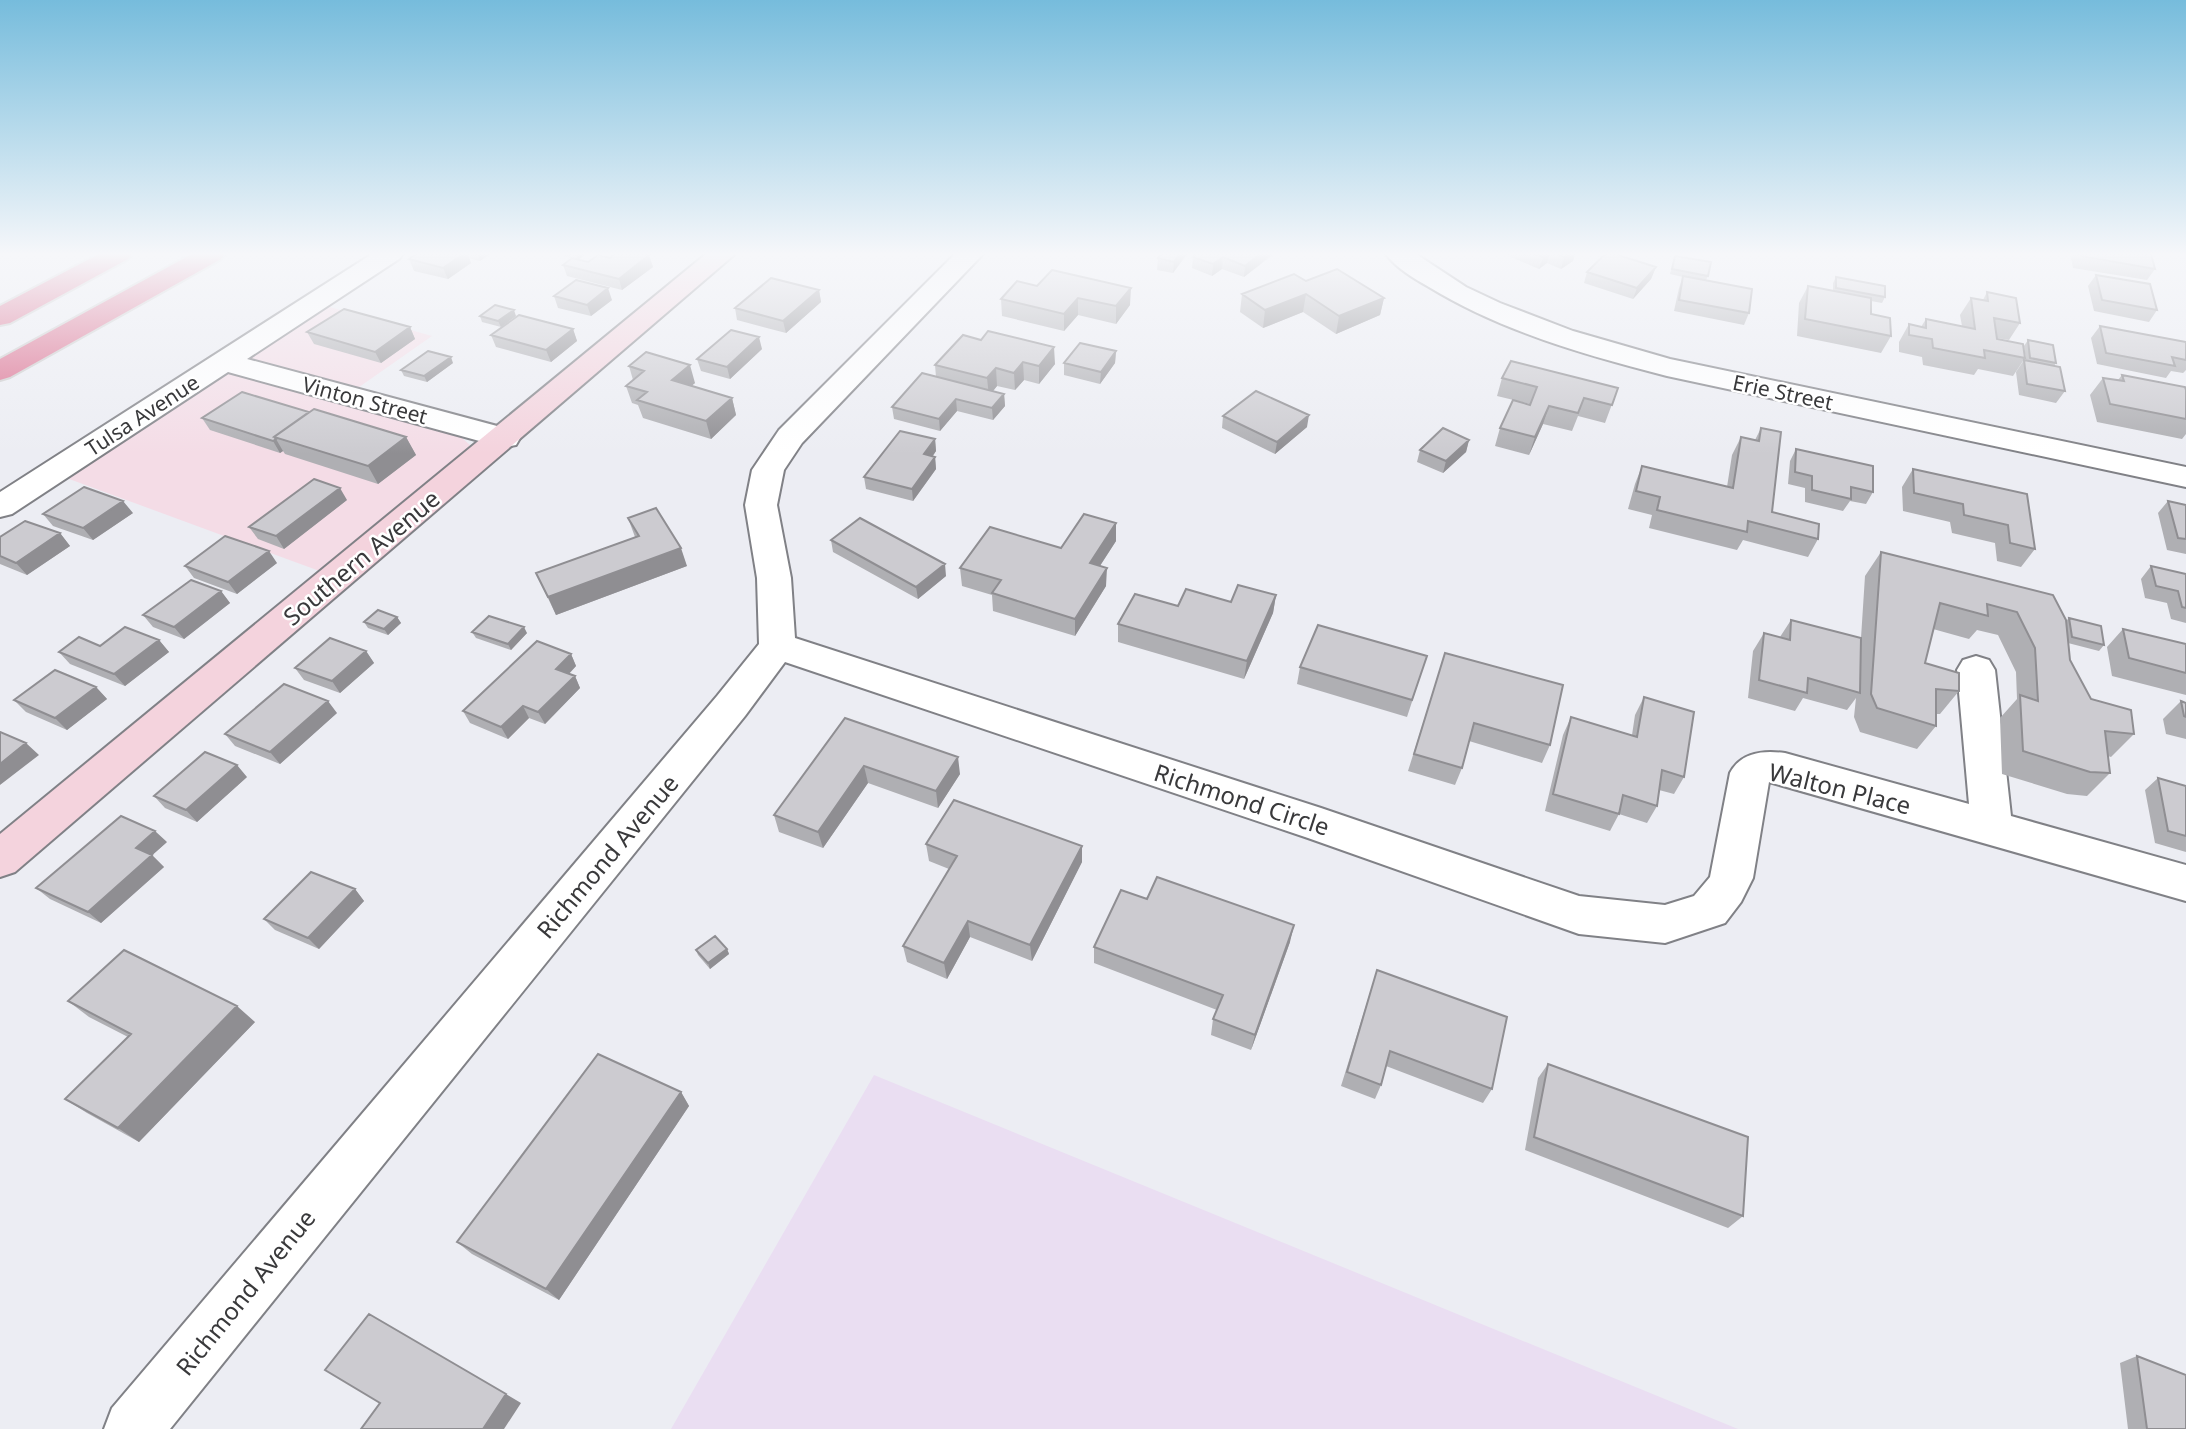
<svg xmlns="http://www.w3.org/2000/svg" width="2186" height="1429" viewBox="0 0 2186 1429" font-family="'Noto Sans',sans-serif">
  <style>
    .commercial { fill: #f4dce6 }
    .education { fill: #eadef2 }
    .lines { fill: none; stroke-linecap: round; stroke-linejoin: round }
    .street-casing { stroke: #808186; stroke-width: 4 }
    .secondary-casing { stroke: #808186; stroke-width: 4 }
    .highway-casing { stroke: #ccc; stroke-width: 4 }
    .street { fill: #fff; fill-rule: evenodd }
    .secondary { fill: #f4d3dd; fill-rule: evenodd }
    .highway { fill: #db6c8d; fill-rule: evenodd }
    .wall { fill: #afafb3 }
    .shaded-wall { fill: #8f8e92 }
    .building { fill: #cccbd0; stroke: #8f8e92; stroke-width: 2 }
    .labels { text-anchor: middle; dominant-baseline: central; stroke-width: 5; stroke-linejoin: round; paint-order: stroke }
    .far-street-label { font-size: 21px; fill: #39393b; stroke: #fff }
    .street-label { font-size: 24px; fill: #39393b; stroke: #fff }
  </style>
  <rect width="100%" height="100%" fill="#ecedf3"/>
  <path class="commercial" d="M319,304L432,336L342,399L461,437L471,446L470,450L325,573L61,476Z"/>
  <path class="education" d="M874,1075L1738,1429H671Z"/>
  <g class="lines">
    <g class="street-casing">
      <path id="street" d="M372,254H403L399,259L247,359L516,431L520,438L516,445L505,447L494,445L228,372L12,514L0,517V492Z
        M955,254H983L802,443L784,470L777,505L791,578L795,638L1321,808L1579,896L1665,905L1694,896L1710,877L1730,773C1741,752 1763,750 1785,753L1969,804L1957,670L1963,660L1976,656L1989,660L1995,670L2011,816L2186,865V901L1769,782L1753,878L1741,902L1725,923L1665,943L1579,934L1308,838L785,662L745,716L170,1429H104L112,1408L717,696L759,644L757,578L745,505L752,470L779,430Z
        M1386,254H1416L1466,287L1500,303L1573,331L1670,359L2186,467V487L1667,376C1585,355 1501,331 1429,287C1415,279 1396,268 1386,254Z"/>
    </g>
    <g class="secondary-casing">
      <path id="secondary" d="M706,254H735L15,872L0,877V834Z"/>
    </g>
    <g class="highway-casing">
      <path id="highway" d="M99,254H132L128,259L10,323L0,325V306Z
        M192,254H225L221,259L10,377L0,380V359Z"/>
    </g>
    <use href="#street" class="street"/>
    <use href="#secondary" class="secondary"/>
    <use href="#highway" class="highway"/>
  </g>
  <path class="wall" d="M416,254H490L480,261L469,258L471,263L448,279L414,271L409,259Z
    M563,254H586L578,260L564,256Z
    M1161,254H1187L1173,273L1157,270L1158,258Z
    M1504,254H1575L1573,261L1561,269L1547,263L1539,269Z
    M2070,254H2151L2155,269L2147,280L2073,268Z
    M649,255L653,267L622,290L567,276L563,265L588,262L610,258Z
    M1273,255L1244,277L1222,269L1212,276L1192,268L1193,257Z
    M1675,256L1708,276L1706,280L1749,313L1744,325L1674,311L1679,288L1683,277L1670,274Z
    M1656,267L1651,279L1633,299L1584,283L1587,272Z
    M2096,275L2157,310L2149,322L2094,311L2088,286Z
    M1836,277L1885,297L1882,303L1871,301V314L1891,336L1881,353L1797,336L1799,303L1808,286L1833,291V283Z
    M1306,281L1384,298L1380,315L1336,334L1303,312L1263,328L1240,312L1242,294Z
    M1037,286L1130,305L1116,324L1078,315L1064,331L1002,316L1001,299Z
    M819,290L821,302L786,333L737,320L735,308Z
    M1987,292L2020,323L2009,340L1997,338L2025,358L2013,376L1978,369L1974,375L1923,365L1922,357L1899,352V342L1909,324L1921,327L1926,319L1962,326L1960,315L1971,298L1983,300Z
    M554,296L612,300L591,316L558,308Z
    M480,316H516L501,327L482,322Z
    M2100,326L2186,342V370L2183,373L2171,371L2166,378L2097,364L2091,338Z
    M410,327L415,339L381,363L314,344L307,332Z
    M573,329L577,341L551,362L496,347L491,335Z
    M963,335L1055,364L1039,384L1024,380L1015,390L997,386L993,391L1004,394L1005,406L993,420L957,411L940,431L894,419L892,407L936,377L935,365Z
    M2028,340L2056,363L2054,366L2065,391L2056,403L2019,395L2016,372L2024,360H2026L2024,346Z
    M762,349L730,379L701,371L697,359Z
    M1116,351L1115,363L1100,384L1064,375V363Z
    M453,363L427,382L404,376L401,370Z
    M629,366L695,383L691,386L732,398L736,415L711,439L643,418L638,405L632,403L626,386L633,380Z
    M2122,375L2186,390V434L2182,439L2097,422L2090,395L2103,378L2118,380Z
    M1502,378L1618,388L1605,423L1578,416L1572,431L1543,424L1529,455L1495,446L1500,428L1530,404L1497,396Z
    M309,412L406,437L416,455L378,484L285,454L283,451L280,453L210,430L202,418Z
    M1223,416L1307,427L1275,454L1222,428Z
    M1761,428L1772,512L1818,539L1808,557L1743,540L1737,550L1649,528L1652,515L1628,509L1635,484L1642,466L1727,487L1732,455L1741,437L1755,440Z
    M935,439L936,451L933,456L935,457L936,469L913,501L866,489L864,477Z
    M1469,440L1466,452L1443,473L1417,462L1420,450Z
    M1796,449L1873,492L1866,504L1850,501L1843,511L1805,502V488L1788,484L1790,461Z
    M1913,469L2027,494L2035,549L2021,567L1997,561L1995,543L1952,533L1950,522L1903,511L1902,487Z
    M347,500L284,549L258,539L249,527Z
    M2168,501L2186,505V554L2167,550L2158,513Z
    M133,513L93,540L53,526L43,514Z
    M628,518L687,566L556,615L536,573L635,537Z
    M1116,523V541L1100,566L1106,586L1075,636L993,611L992,595L962,586L960,568L1061,548Z
    M60,533L70,546L27,575L0,564V537Z
    M831,540L946,576L918,599L833,552Z
    M1881,552L2066,621L2069,618L2104,645L2099,651L2068,643L2070,660L2091,699L2134,734L2111,757L2108,756L2110,773L2087,796L2067,794L2002,774L2000,718L2017,699L2016,672L1998,635L1977,630L1969,639L1933,629L1925,663L1959,691L1940,714H1936V726L1917,749L1860,732L1854,717L1856,698L1847,710L1803,698L1795,711L1748,698L1753,651L1764,633L1780,637L1791,620L1861,638L1865,576Z
    M277,563L237,594L194,578L185,566Z
    M2151,566L2186,574V623L2171,619L2167,603L2145,598L2141,579Z
    M221,591L230,603L184,639L153,627L143,615Z
    M1276,595L1273,613L1244,679L1118,642V624L1178,606L1231,602Z
    M397,617L401,623L388,635L368,628L364,622Z
    M2123,629L2186,644V695L2112,676L2107,647Z
    M472,632L527,633L511,650L476,638Z
    M159,640L169,652L125,686L70,664L59,652L100,646Z
    M366,651L374,663L340,693L304,680L295,668Z
    M1445,653L1550,745L1542,763L1469,741L1462,768L1455,785L1408,771Z
    M571,654L576,666L569,674L575,676L580,688L545,724L529,718L508,739L470,723L463,711Z
    M1427,656L1407,717L1297,684L1300,667Z
    M96,687L107,699L67,730L26,712L14,700Z
    M1644,697L1684,777L1674,794L1659,790L1657,806L1647,823L1619,814L1610,831L1545,811L1563,735L1571,717L1632,735L1635,715Z
    M2181,701L2186,703V739L2166,734L2163,719Z
    M337,713L280,764L235,746L225,734Z
    M845,718L960,774L938,808L868,783L823,848L779,832L774,815Z
    M247,777L197,822L165,808L154,796Z
    M2158,778L2186,786V852L2155,843L2145,790Z
    M167,842L152,855L164,867L101,923L50,899L36,888Z
    M926,844L1082,846V862L1032,961L970,937L947,979L907,962L903,946L949,869L929,861Z
    M355,889L364,901L319,949L275,930L264,919Z
    M1147,899L1290,942L1251,1050L1211,1035L1213,1019L1217,1010L1094,963V947Z
    M727,949L729,954L710,969L698,955L696,950Z
    M1377,970L1492,1089L1483,1103L1386,1066L1381,1085L1375,1099L1341,1086Z
    M68,1001L255,1022L139,1142L87,1113L65,1099L128,1037L89,1017Z
    M1548,1064L1743,1216L1728,1228L1525,1150L1538,1078Z
    M681,1092L689,1106L559,1300L472,1254L457,1242Z
    M2137,1356L2186,1429H2128L2120,1363Z"/>
  <path class="shaded-wall" d="M463,254H468L471,263L448,279L443,268Z
    M478,254H490L480,261Z
    M576,254H586L578,260Z
    M1179,254H1187L1173,273L1174,262Z
    M1260,254H1273L1244,277L1245,266Z
    M1547,254H1550L1547,263L1539,269L1543,257Z
    M1569,254H1575L1573,261L1561,269L1564,257Z
    M649,255L653,267L622,290L619,279Z
    M1223,257L1222,269L1212,276L1213,264Z
    M1656,267L1651,279L1633,299L1637,288Z
    M608,288L612,300L591,316L587,305Z
    M1131,288L1130,305L1116,324V306Z
    M819,290L821,302L786,333L783,321Z
    M1306,294L1303,312L1263,328L1265,310Z
    M1078,298V315L1064,331V314Z
    M1384,298L1380,315L1336,334L1339,316Z
    M514,310L516,316L501,327L498,321Z
    M410,327L415,339L381,363L375,352Z
    M573,329L577,341L551,362L546,350Z
    M759,337L762,349L730,379L727,367Z
    M1054,347L1055,364L1039,384V366Z
    M1116,351L1115,363L1100,384L1101,372Z
    M451,357L453,363L427,382L424,376Z
    M1023,362L1024,380L1015,390L1014,373Z
    M690,365L695,383L677,398L672,380Z
    M996,368L997,386L989,396L987,378Z
    M1004,394L1005,406L993,420L992,408Z
    M732,398L736,415L711,439L706,421Z
    M956,399L957,411L940,431L939,419Z
    M1549,406L1543,424L1529,455L1535,437Z
    M1309,415L1307,427L1275,454L1277,442Z
    M406,437L416,455L378,484L368,466Z
    M276,439L283,451L280,453L273,441Z
    M935,439L936,451L925,466L924,454Z
    M1469,440L1466,452L1443,473L1446,461Z
    M935,457L936,469L913,501L912,489Z
    M340,488L347,500L284,549L276,536Z
    M123,501L133,513L93,540L83,528Z
    M1116,523V541L1090,581V563Z
    M60,533L70,546L27,575L16,563Z
    M681,548L687,566L556,615L548,597Z
    M269,551L277,563L237,594L228,582Z
    M945,564L946,576L918,599L916,587Z
    M1107,568L1106,586L1075,636V619Z
    M221,591L230,603L184,639L174,627Z
    M1276,595L1273,613L1244,679L1247,661Z
    M397,617L401,623L388,635L384,629Z
    M524,627L527,633L511,650L508,644Z
    M159,640L169,652L125,686L114,674Z
    M366,651L374,663L340,693L332,681Z
    M571,654L576,666L562,681L556,669Z
    M575,676L580,688L545,724L538,712Z
    M96,687L107,699L67,730L55,718Z
    M328,701L337,713L280,764L270,752Z
    M523,706L529,718L508,739L501,727Z
    M26,743L39,755L0,785V764Z
    M958,757L960,774L938,808L936,791Z
    M237,765L247,777L197,822L186,810Z
    M864,766L868,783L823,848L818,832Z
    M155,831L167,842L148,859L136,848Z
    M1082,846V862L1032,961L1030,945Z
    M152,855L164,867L101,923L88,912Z
    M355,889L364,901L319,949L308,938Z
    M968,921L970,937L947,979L944,963Z
    M1294,925L1290,942L1251,1050L1255,1035Z
    M727,949L729,954L710,969L708,963Z
    M237,1006L255,1022L139,1142L118,1128Z
    M681,1092L689,1106L559,1300L546,1289Z
    M506,1394L521,1403L504,1429H483Z"/>
  <path class="building" d="M416,254H463L443,268L409,259Z
    M614,254H644L649,255L619,279L563,265L572,258L588,262L598,255L610,258Z
    M1161,254H1179L1174,262L1158,258Z
    M1196,254H1260L1245,266L1223,257L1213,264L1193,257Z
    M1535,254H1547L1543,257Z
    M1557,254H1569L1564,257Z
    M1605,254H1615L1656,267L1637,288L1587,272Z
    M2081,254H2151L2155,269L2081,256Z
    M1675,256L1711,262L1708,276L1672,269Z
    M1337,269L1384,298L1339,316L1306,294L1265,310L1242,294L1294,274L1306,281Z
    M1052,270L1131,288L1116,306L1078,298L1064,314L1001,299L1017,281L1037,286Z
    M2096,275L2150,284L2157,310L2102,300Z
    M1683,276L1752,289L1749,313L1679,300Z
    M1836,277L1885,286V297L1836,288Z
    M771,278L819,290L783,321L735,308Z
    M576,280L608,288L587,305L554,296Z
    M1808,286L1871,298V314L1890,318L1891,336L1805,319Z
    M1987,292L2016,298L2020,323L1994,318L1997,339L2023,344L2025,358L1984,350L1985,358L1933,348L1932,339L1909,335V324L1926,328V319L1975,329L1971,298L1988,301Z
    M495,305L514,310L498,321L480,316Z
    M344,309L410,327L375,352L307,332Z
    M519,315L573,329L546,350L491,335Z
    M2100,326L2186,342V360L2172,357L2175,366L2106,353Z
    M731,330L759,337L727,367L697,359Z
    M988,331L1054,347L1039,366L1023,362L1014,373L996,368L987,378L935,365L963,335L981,340Z
    M2028,340L2053,345L2056,363L2030,358Z
    M1080,343L1116,351L1101,372L1064,363Z
    M428,351L451,357L424,376L401,370Z
    M646,352L690,365L672,380L732,398L706,421L637,400L647,392L626,386L644,371L629,366Z
    M2024,360L2060,367L2065,391L2027,384Z
    M1511,361L1618,388L1612,405L1584,398L1578,413L1549,406L1535,437L1500,428L1513,400L1530,405L1537,387L1502,378Z
    M922,373L1004,394L992,408L956,399L939,419L892,407Z
    M2122,375L2185,387L2186,390V419L2110,404L2103,378L2124,381Z
    M1256,391L1309,415L1277,442L1223,416Z
    M242,392L309,412L274,437L276,439L273,441L202,418Z
    M314,409L406,437L368,466L274,437Z
    M1443,428L1469,440L1446,461L1420,450Z
    M1761,428L1781,432L1772,512L1819,524L1818,539L1748,521L1747,532L1657,510L1660,497L1636,491L1642,466L1733,488L1741,437L1759,441Z
    M900,431L935,439L924,454L935,457L912,489L864,477Z
    M1796,449L1873,466V492L1851,487V499L1812,490V476L1795,472Z
    M1913,469L2027,494L2035,549L2010,543L2008,525L1964,515L1963,504L1914,493Z
    M314,479L340,488L276,536L249,527Z
    M84,487L123,501L83,528L43,514Z
    M2168,501L2186,505V539L2178,538Z
    M656,508L681,548L548,597L536,573L639,536L628,518Z
    M1084,514L1116,523L1090,563L1107,568L1075,619L992,593L1001,580L960,568L990,527L1061,548Z
    M860,518L945,564L916,587L831,540Z
    M25,521L60,533L16,563L0,556V537Z
    M225,536L269,551L228,582L185,566Z
    M1881,552L2053,595L2066,620L2070,660L2091,699L2131,710L2134,734L2105,731L2110,773L2090,772L2023,751L2020,695L2038,701L2035,648L2017,612L1987,604L1988,616L1940,603L1925,663L1959,673V691L1936,689V726L1877,708L1871,694Z
    M2151,566L2186,574V608L2182,607L2178,591L2156,586Z
    M191,580L221,591L174,627L143,615Z
    M1238,585L1276,595L1247,661L1118,624L1135,594L1178,606L1186,589L1231,602Z
    M378,610L397,617L384,629L364,622Z
    M489,616L524,627L508,644L472,632Z
    M2069,618L2101,626L2104,645L2072,637Z
    M1791,620L1861,638L1860,693L1808,678L1807,693L1759,680L1764,633L1790,640Z
    M1318,625L1427,656L1412,700L1300,667Z
    M125,627L159,640L114,674L59,652L79,637L100,646Z
    M2123,629L2186,644V673L2129,658Z
    M330,638L366,651L332,681L295,668Z
    M537,641L571,654L556,669L575,676L538,712L523,706L501,727L463,711Z
    M1445,653L1563,685L1550,745L1474,723L1462,768L1414,754Z
    M55,670L96,687L55,718L14,700Z
    M284,684L328,701L270,752L225,734Z
    M1644,697L1694,712L1684,777L1662,770L1657,806L1623,795L1619,814L1553,794L1571,717L1637,737Z
    M2181,701L2186,703V717L2184,716Z
    M845,718L958,757L936,791L864,766L818,832L774,815Z
    M0,732L26,743L0,764Z
    M205,752L237,765L186,810L154,796Z
    M2158,778L2186,786V836L2168,831Z
    M954,800L1082,846L1030,945L968,921L944,963L903,946L957,856L926,844Z
    M121,816L155,831L136,848L152,855L88,912L36,888Z
    M311,872L355,889L308,938L264,919Z
    M1157,877L1294,925L1255,1035L1213,1019L1223,995L1094,947L1121,890L1147,899Z
    M715,936L727,949L708,963L696,950Z
    M124,950L237,1006L118,1128L65,1099L131,1034L68,1001Z
    M1377,970L1507,1017L1492,1089L1390,1051L1381,1085L1347,1072Z
    M598,1054L681,1092L546,1289L457,1242Z
    M1548,1064L1748,1137L1743,1216L1534,1137Z
    M369,1314L506,1394L483,1429H361L380,1403L325,1370Z
    M2137,1356L2186,1375V1429H2147Z"/>
  <linearGradient id="sky" x2="0" y2="1"><stop stop-color="#76bcdc"/><stop offset="0.56" stop-color="#f6f7fa"/><stop offset="1" stop-color="#f6f7fa" stop-opacity="0"/></linearGradient>
  <rect width="2186" height="454" fill="url(#sky)"/>
  <g class="labels">
    <g class="far-street-label">
      <text transform="translate(1783 392) rotate(12)">Erie Street</text>
      <text transform="translate(365 400) rotate(15)">Vinton Street</text>
      <text transform="translate(142 415) rotate(-33)">Tulsa Avenue</text>
    </g>
    <g class="street-label">
      <text transform="translate(361 557) rotate(-40)">Southern Avenue</text>
      <text transform="translate(1840 788) rotate(14)">Walton Place</text>
      <text transform="translate(1242 799) rotate(18)">Richmond Circle</text>
      <text transform="translate(607 856) rotate(-50)">Richmond Avenue</text>
      <text transform="translate(245 1292) rotate(-51)">Richmond Avenue</text>
    </g>
  </g>
</svg>
